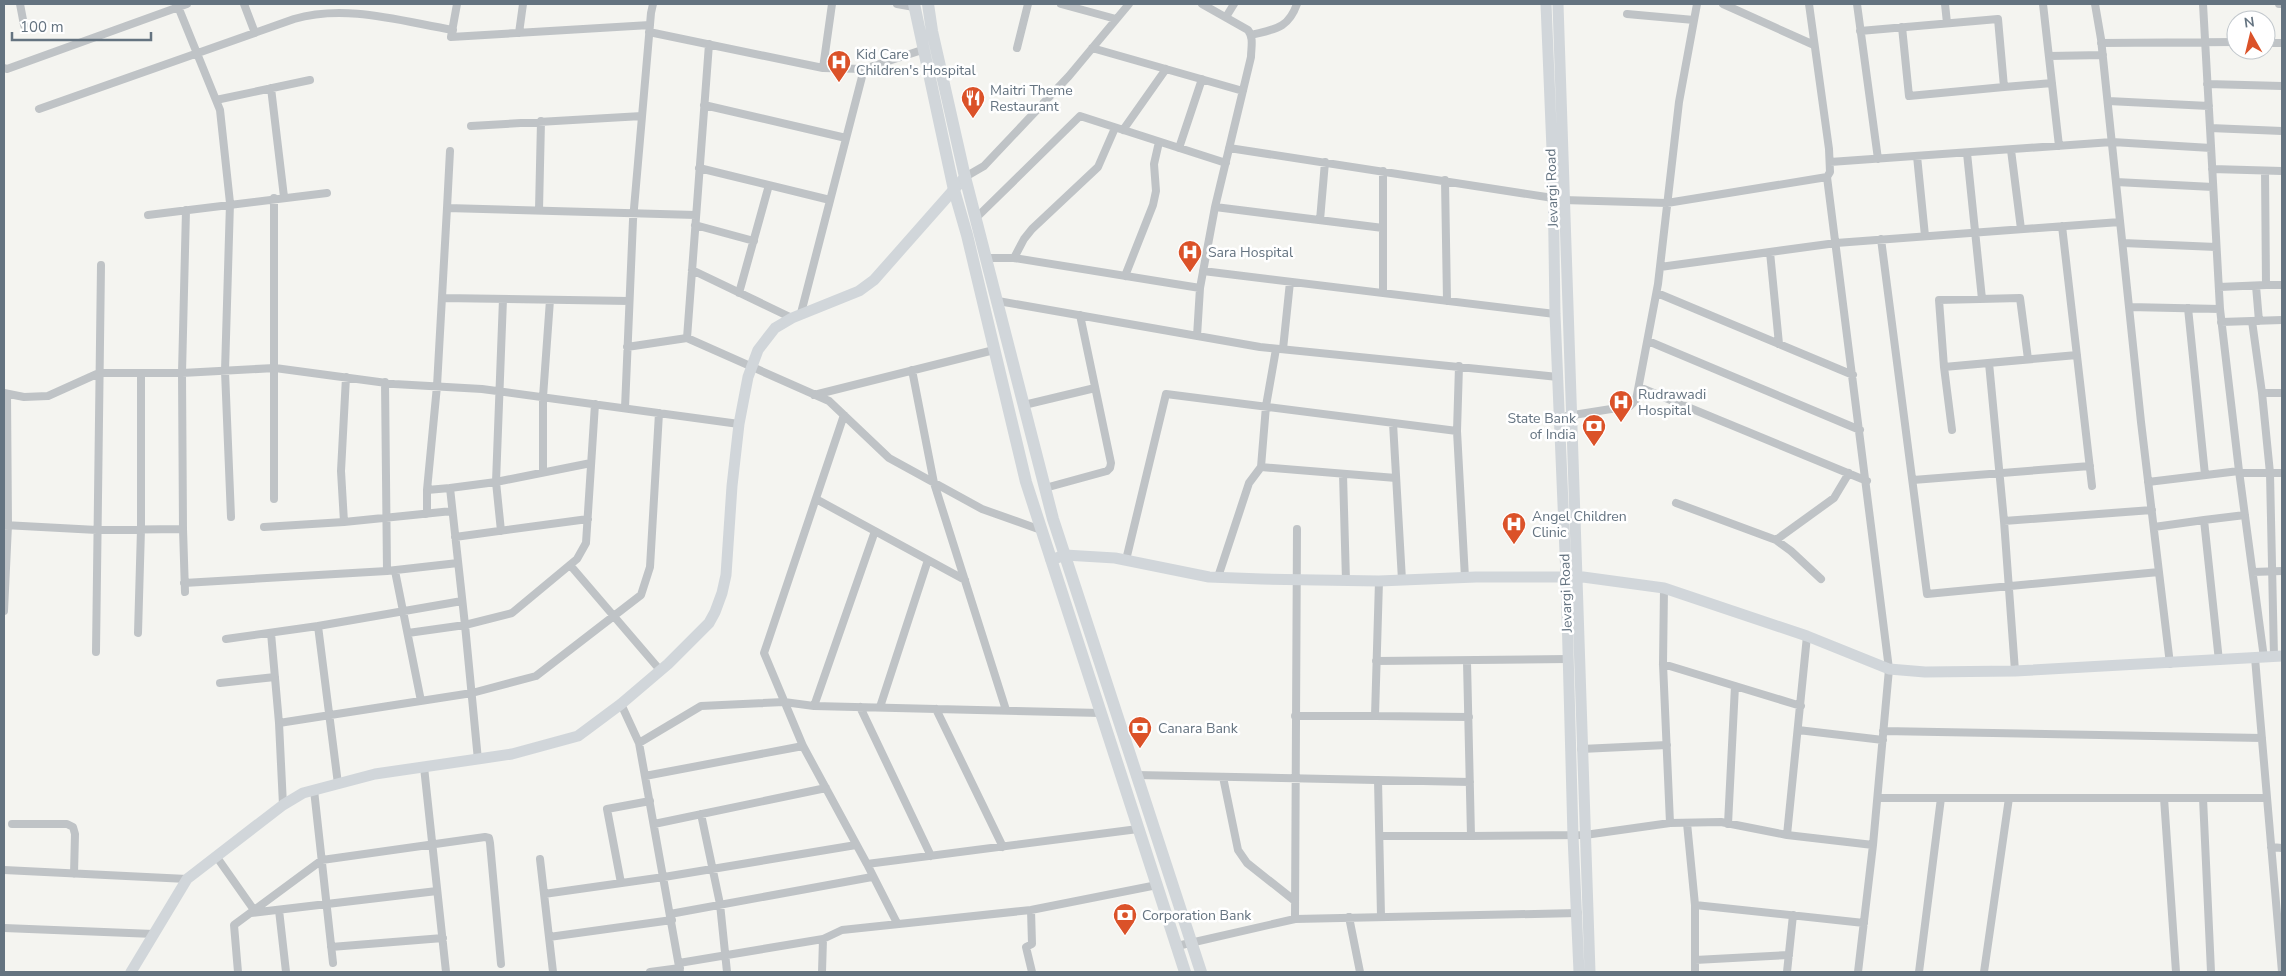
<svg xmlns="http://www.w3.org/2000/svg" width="2286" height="976" viewBox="0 0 2286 976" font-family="'Nunito Sans',sans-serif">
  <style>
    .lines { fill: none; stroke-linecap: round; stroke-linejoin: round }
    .street { stroke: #bfc3c6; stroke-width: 8 }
    .secondary { stroke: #d1d6da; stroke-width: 11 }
    .primary { stroke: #d1d6da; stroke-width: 12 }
    .labels { text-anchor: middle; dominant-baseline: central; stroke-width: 5; stroke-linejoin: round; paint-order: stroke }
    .poi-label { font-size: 14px; fill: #647380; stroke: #fff; text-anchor: start }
    .street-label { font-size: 14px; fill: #647380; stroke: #fff }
  </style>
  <rect width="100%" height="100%" fill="#f4f4f0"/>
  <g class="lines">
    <path class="street" d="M20,4L24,25
      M177,4L220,110L230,203L225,371L231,517
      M244,4L255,33
      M457,4L451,37L650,25
      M832,4L823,68L864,69L922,50
      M897,4L914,7
      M1061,4L1116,19
      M1723,4L1814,45
      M1857,4L1878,159
      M1945,4L1947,23
      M2043,4L2059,146
      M2095,4L2101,39L2141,422L2170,664
      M2203,4L2210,128L2282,131
      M2279,4H2282
      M1627,14L1694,20
      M1226,17L1234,4
      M1860,31L1998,19L2004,87L1909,96L1902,27
      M649,32L823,68
      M519,33L523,4
      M1251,35C1275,29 1288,29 1297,4
      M2101,43L2236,42
      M2266,43H2282
      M709,44L687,338L829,401L889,458L982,509L1041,530
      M1017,48L1028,4
      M1092,48L1243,91
      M2049,56L2103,55
      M4,68L7,69L187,4
      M2207,84L2282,86
      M2004,87L2052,83
      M271,88L284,197
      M216,100L310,80
      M2108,101L2209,106
      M704,105L846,138
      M39,109L294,19C346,4 400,21 453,30
      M471,126L642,116
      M1123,130L1166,69
      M1179,148L1202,79
      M1229,148L1553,198
      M2011,150L2021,229
      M1967,153L1982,299
      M1917,156L1925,236
      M1830,162L2112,142L2211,148
      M699,168L830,200
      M2212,169L2282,171
      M1383,171V293
      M965,177L984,166L1069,76L1129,4
      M1827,177L1889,669L1873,845L1858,972
      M1445,180L1447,301
      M2116,182L2213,187
      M274,198V499
      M1563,200L1667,203L1827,177L1830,172L1829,149L1809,4
      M1215,207L1383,228
      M447,208L450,151
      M539,210L541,121
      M148,215L327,193
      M977,217L1080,116L1226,163
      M1320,220L1325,162
      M695,225L754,241
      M2062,226L2092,486
      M1881,239L1927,594L2159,572
      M2123,243L2216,247
      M1770,252L1779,344
      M987,258H1014L1200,288L1215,207L1251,57C1251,48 1254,38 1248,30L1202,4
      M1014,258L1024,239L1032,229L1098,167L1115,128
      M1660,267L1836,243L2120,222
      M692,270L792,318
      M1203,271L1555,314
      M1125,276L1153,205L1156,191L1154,164L1159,142
      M2266,285H2282
      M2256,286L2259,321
      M2219,287L2266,285L2265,171
      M739,293L769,185
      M1657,293L1853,375
      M442,298L629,301
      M998,301L1260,347L1558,377
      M2129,307L2220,309L2210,128
      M2188,308L2205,475
      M2220,309L2239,471L2264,658
      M801,313L864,69
      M2252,321L2262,393L2270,473L2274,657
      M2221,322L2282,320
      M1197,336L1200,288
      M1648,341L1860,430
      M627,347L687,338
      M1276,349L1266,406L1261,467L1396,478
      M1283,349L1290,282
      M2028,359L2020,298L1939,300L1944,367L2077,355
      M1989,363L2004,521L2152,510
      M1944,367L1952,430
      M912,370L934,483L1006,710
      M385,382L387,571
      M1639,387L1867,481
      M4,393L24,397L48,396L99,373H182L275,368L394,384L482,389L739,424
      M2262,393H2282
      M814,395L994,350
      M1024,405L1095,388
      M625,408L633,220L651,13L653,4
      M844,415L764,653L803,746L867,864L1138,829
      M1567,416L1630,406L1636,400L1658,284L1679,102L1697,4
      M1393,423L1402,580
      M1457,431L1465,578
      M543,472V397L550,300
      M2239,473H2282
      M1343,474L1346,581
      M1913,480L2090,466
      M2148,482L2239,471
      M450,488L427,490L437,386L447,208L696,215
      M1045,488L1107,471L1110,468L1111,463L1080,315
      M427,490V514
      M816,499L965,580
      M1676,503L1776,540L1791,551L1821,579
      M2204,520L2245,515
      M2004,521L2015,671
      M344,522L341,471L346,377
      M4,525L97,530L183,529L182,373L186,210
      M264,527L344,522L452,511
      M2154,527L2204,520L2219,661
      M183,529L185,592
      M501,531L496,482L503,299
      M455,537L588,519
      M1776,540L1834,498L1849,473
      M1126,560L1166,394L1457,431L1459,366
      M570,565L660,670
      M395,571L421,701
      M2253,572L2282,571
      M1218,577L1249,483L1261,467
      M184,583L387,571L458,563
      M1664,588L1663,664L1670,823
      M4,611L8,525L7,394
      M138,633L141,529V374
      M271,633L279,723
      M408,633L465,625L450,488L496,482L591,463
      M226,639L318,626
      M96,652L101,265
      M2255,658L2282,972
      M1376,661L1568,659
      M1467,662L1471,836L1585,835L1670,823L1721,822L1787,835L1807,636
      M1663,664L1801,706
      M220,683L275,677
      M621,704L639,743L680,972
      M814,706L875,531
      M860,707L931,856
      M880,707L928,560
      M936,709L1003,847
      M1295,716H1375L1379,581
      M1375,716L1469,717
      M1798,730L1883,740
      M1883,731L2262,738
      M639,743L701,706L784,702L814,706L1101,713
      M1581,749L1667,745
      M478,760L465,625L512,613L577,559L586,543L595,404
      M424,767L446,972
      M1136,775L1470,782
      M645,776L803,746
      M1223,777L1238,850L1247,863L1295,901
      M1378,780L1381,916
      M338,784L318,626L462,601
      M314,790L333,963
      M1878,798H2267
      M2164,798L2176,972
      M2203,798L2211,972
      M283,805L279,723L472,693L536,676L641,595L650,567L659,413
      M701,814L720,904L727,972
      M1687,823L1695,905V972
      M12,824H67L73,827L75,834L74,874
      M654,824L826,788
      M1728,824L1735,686
      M1787,835L1873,845
      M1380,836H1471
      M2271,847L2282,848
      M216,856L254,910
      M540,859L553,972
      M867,864L897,923
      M4,870L187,879
      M621,883L607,809L650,801
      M544,894L664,877L856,845
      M1695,905L1864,923
      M279,910L286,972
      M1031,910L1032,944L1026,947L1032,972
      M251,913L437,891
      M670,914L872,877
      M1349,917L1360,972
      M1295,919L1297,529
      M4,928L154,934
      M549,937L672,920
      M1177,946L1295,919L1578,913
      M331,947L443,938
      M1695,960L1789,955
      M679,963L823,939L842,930L1031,910L1157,885
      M238,972L234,925L322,860L485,837L489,838L490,843L501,964
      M650,972L680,968
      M822,972L823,939
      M1787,972L1793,915
      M1919,972L1941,798
      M1984,972L2009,798"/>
    <path class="secondary" d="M1546,4L1553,174L1555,314L1566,576L1573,836L1579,972
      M1558,4L1590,972
      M1051,560L1065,555L1115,558L1209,577L1262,579L1379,581L1476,577H1583L1664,588L1807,636L1889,669L1925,672L2015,671L2282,656
      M131,972L187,879L283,805L303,793L375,774L512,754L578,736L621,704L668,664L709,623L715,612L722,593L726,575L732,486L739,424L748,377L758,350L775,328L792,318L859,291L874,280L965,177"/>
    <path class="primary" d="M914,4L954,190L967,235L1026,482L1185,972
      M928,4L932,31L965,177L1053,519L1201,972"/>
  </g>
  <defs>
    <g id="hospital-pin" transform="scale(1.25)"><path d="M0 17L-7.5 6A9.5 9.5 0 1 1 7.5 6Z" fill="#db5229" stroke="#fff"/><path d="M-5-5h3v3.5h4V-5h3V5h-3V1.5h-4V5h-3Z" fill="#fff"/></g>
    <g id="restaurant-pin" transform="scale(1.25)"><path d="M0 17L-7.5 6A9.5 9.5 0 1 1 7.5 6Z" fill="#db5229" stroke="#fff"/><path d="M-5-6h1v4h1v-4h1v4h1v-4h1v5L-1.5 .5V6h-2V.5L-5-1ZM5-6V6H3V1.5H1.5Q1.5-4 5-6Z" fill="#fff"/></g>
    <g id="bank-pin" transform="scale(1.25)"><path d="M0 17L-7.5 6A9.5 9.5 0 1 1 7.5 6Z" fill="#db5229" stroke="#fff"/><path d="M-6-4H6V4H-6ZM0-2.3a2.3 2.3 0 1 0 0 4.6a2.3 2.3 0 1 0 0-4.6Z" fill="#fff"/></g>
  </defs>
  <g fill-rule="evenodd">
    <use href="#hospital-pin" x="839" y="62"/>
    <use href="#restaurant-pin" x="973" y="98"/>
    <use href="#hospital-pin" x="1190" y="252"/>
    <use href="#hospital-pin" x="1621" y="402"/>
    <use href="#bank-pin" x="1594" y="426"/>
    <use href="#hospital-pin" x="1514" y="524"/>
    <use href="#bank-pin" x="1140" y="728"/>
    <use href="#bank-pin" x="1125" y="915"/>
  </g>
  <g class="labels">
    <g class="poi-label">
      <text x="856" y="54">Kid Care<tspan x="856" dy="16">Children's Hospital</tspan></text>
      <text x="990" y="90">Maitri Theme<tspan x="990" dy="16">Restaurant</tspan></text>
      <text x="1208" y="252">Sara Hospital</text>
      <text x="1638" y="394">Rudrawadi<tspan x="1638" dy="16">Hospital</tspan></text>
      <text x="1576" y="418" text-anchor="end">State Bank<tspan x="1576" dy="16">of India</tspan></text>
      <text x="1532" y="516">Angel Children<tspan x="1532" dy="16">Clinic</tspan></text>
      <text x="1158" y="728">Canara Bank</text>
      <text x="1142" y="915">Corporation Bank</text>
    </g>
    <g class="street-label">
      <text transform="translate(1552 188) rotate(-92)">Jevargi Road</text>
      <text transform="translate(1566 593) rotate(-92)">Jevargi Road</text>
    </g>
  </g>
  <rect width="2286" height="976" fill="none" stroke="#647380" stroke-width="10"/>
  <g transform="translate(2251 35) rotate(352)"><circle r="24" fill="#ffffff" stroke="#c1c7cc"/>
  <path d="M0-4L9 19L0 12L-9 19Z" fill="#db5229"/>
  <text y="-8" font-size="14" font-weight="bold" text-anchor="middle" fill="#647380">N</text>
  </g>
  <path d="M12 32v8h139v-8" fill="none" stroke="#647380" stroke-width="2.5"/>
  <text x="20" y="32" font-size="15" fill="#647380" stroke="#ffffff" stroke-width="4" paint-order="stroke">100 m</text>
</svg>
